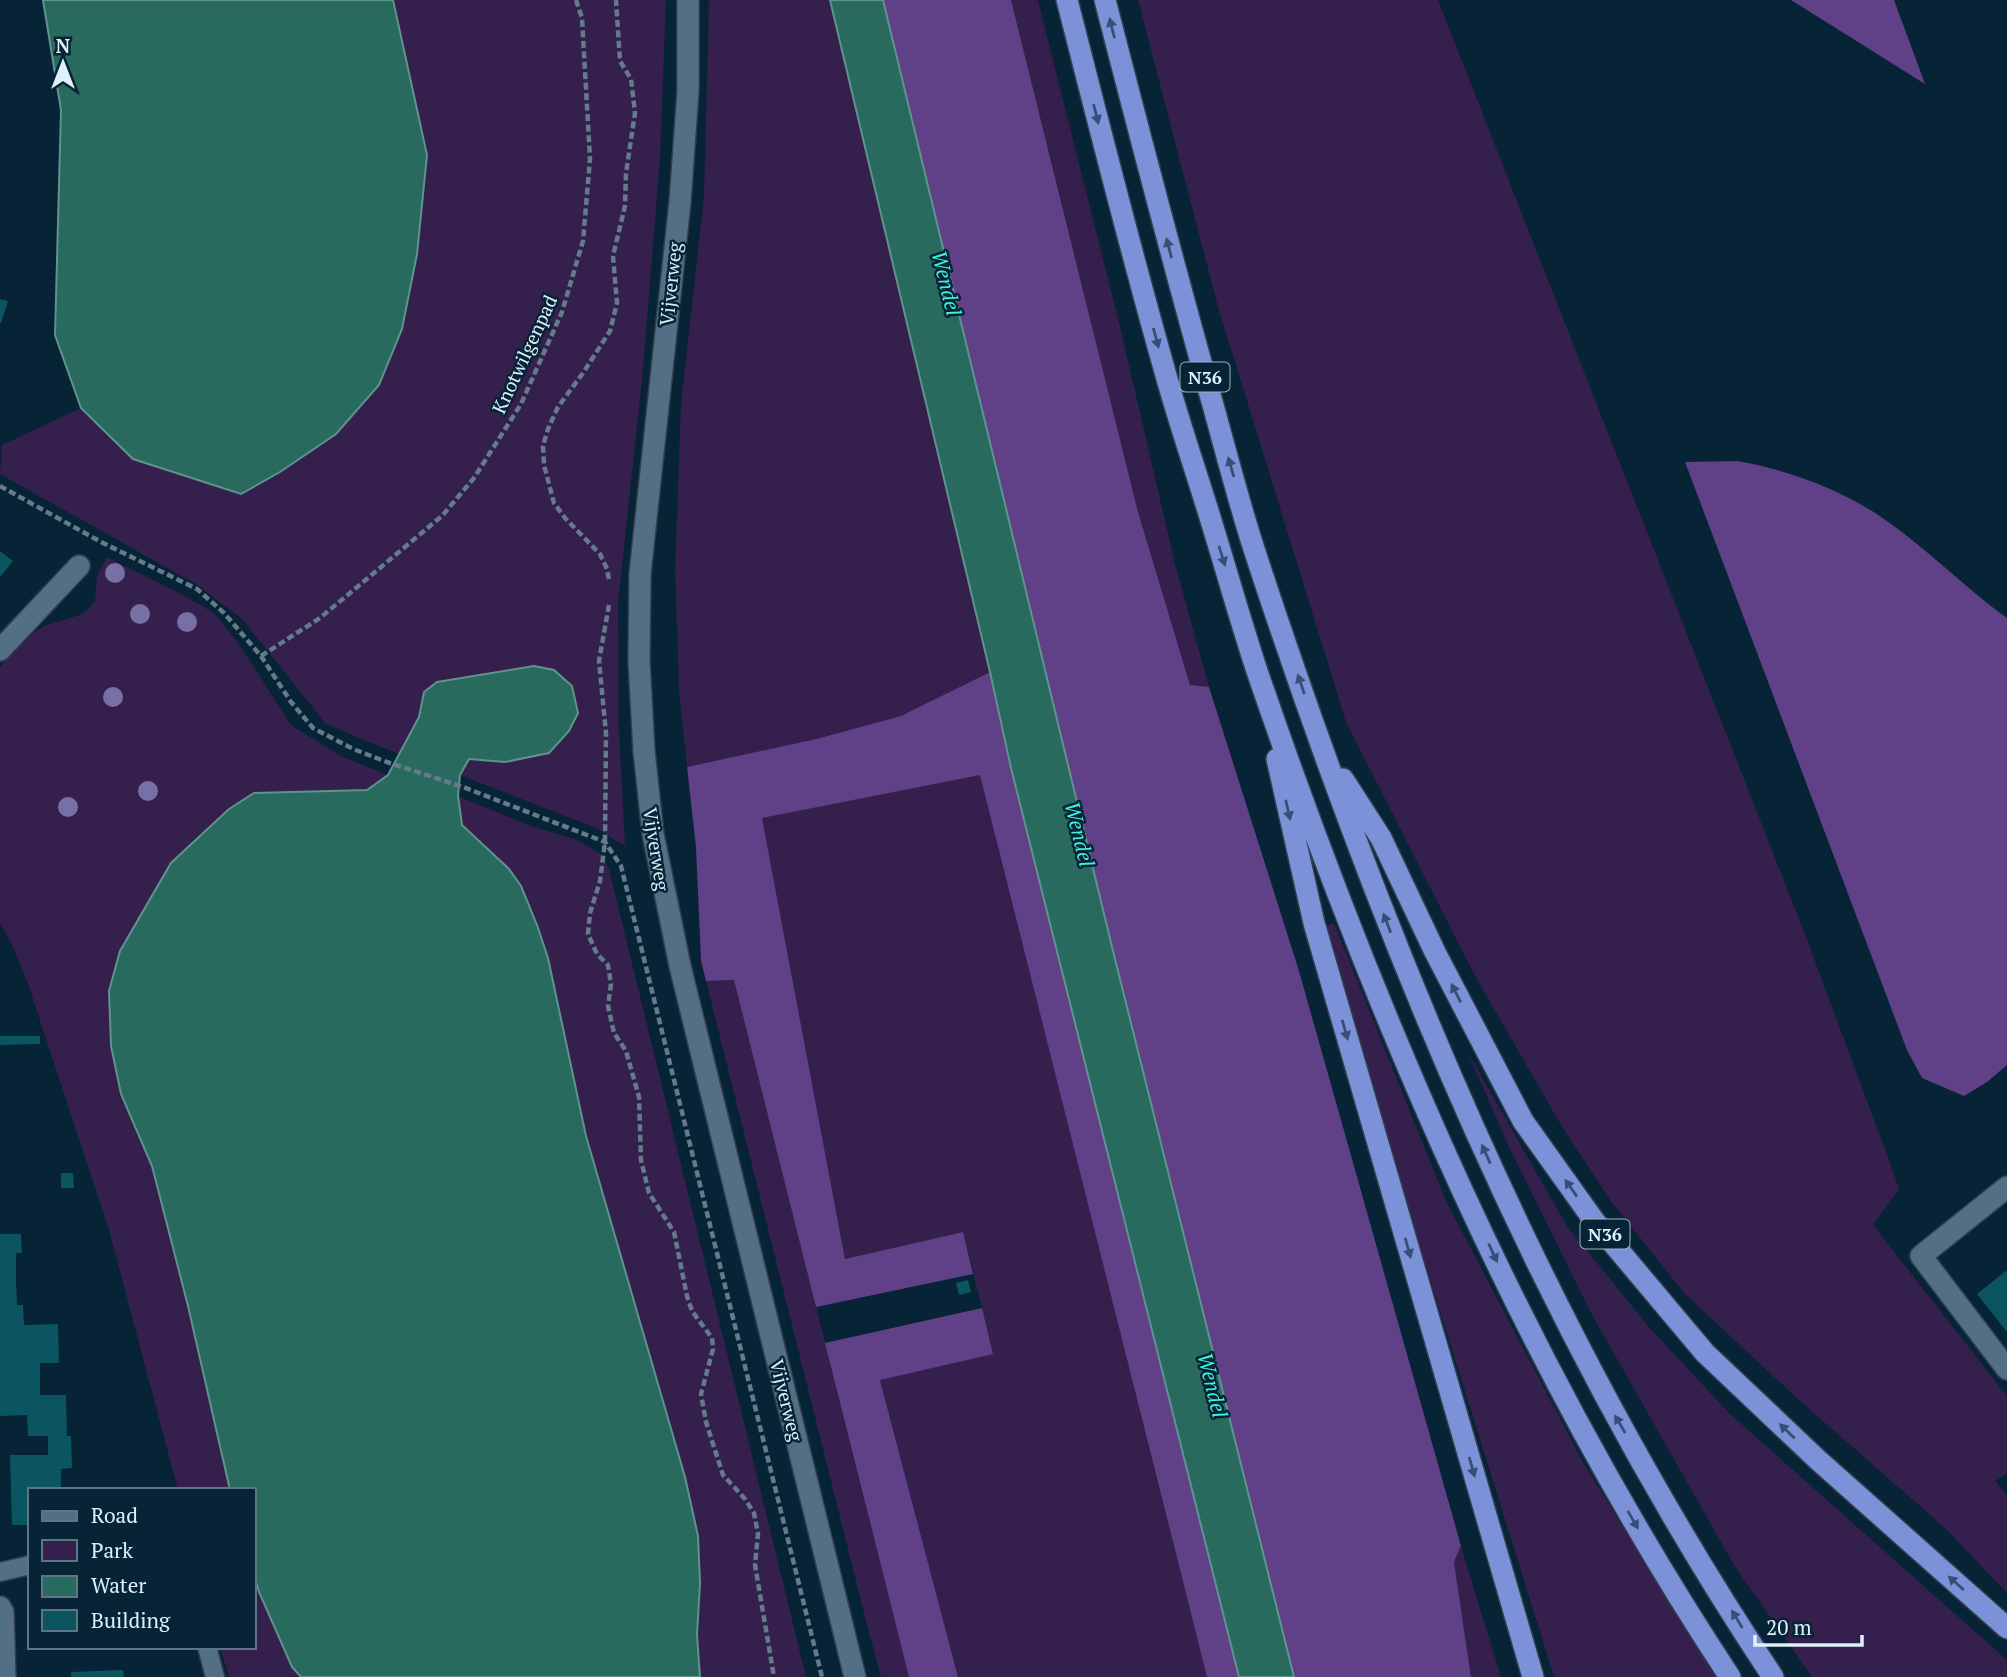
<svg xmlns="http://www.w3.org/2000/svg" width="2007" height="1677" viewBox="0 0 2007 1677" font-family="'PT Serif',serif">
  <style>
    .green { fill: #341f4d }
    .forest { fill: #604187 }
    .water { fill: #296a5f; stroke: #60928e; stroke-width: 2 }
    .building { fill: #0b5561 }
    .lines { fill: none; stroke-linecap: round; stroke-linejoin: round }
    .service-casing { stroke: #313e4d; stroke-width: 21 }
    .minor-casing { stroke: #313e4d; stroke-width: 24 }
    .trunk-casing { stroke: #313e4d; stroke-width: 24 }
    .path { stroke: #647b8c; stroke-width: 4.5; stroke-dasharray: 7 3.5; stroke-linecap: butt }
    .service { stroke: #526f85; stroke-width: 18 }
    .minor { stroke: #526f85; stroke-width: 21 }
    .trunk { stroke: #7c92d8; stroke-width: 21 }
    .tree { fill: #7670a5 }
    .oneway { fill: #364f77 }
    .labels { text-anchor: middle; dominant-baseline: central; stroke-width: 5; stroke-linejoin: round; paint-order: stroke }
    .shield { fill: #072336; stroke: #9eb2c1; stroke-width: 2 }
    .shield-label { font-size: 18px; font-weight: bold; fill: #dfeffc }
    .street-label { font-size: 19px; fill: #dfeffc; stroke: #072336 }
    .water-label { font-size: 21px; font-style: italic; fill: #40f2d8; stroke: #072336 }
  </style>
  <rect width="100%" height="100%" fill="#072336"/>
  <path class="green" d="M393,0H666L660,160L642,380L618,604L619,730L625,846L596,828L460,775L469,759L505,762L578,713L572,686L554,670L534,666L437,682L424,692L419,717L401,755L326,724L242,619L196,584L0,474L2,445L81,408L133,459L179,475L280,472L336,434L379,385L398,340L417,254L427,155Z
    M709,0H830L990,672L901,716L816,739L687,767L679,690L675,570L681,404L704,196Z
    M1011,0H1038L1122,335L1175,564L1209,687L1190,686L1138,512Z
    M1138,0H1438L1803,929L1888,1157L1899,1189L1873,1225L2007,1396V1473L1995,1481L2007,1495V1593L1945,1528L1800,1401L1684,1293L1610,1200L1561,1125L1474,974L1346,722L1218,307Z
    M107,557L181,594L214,613L239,644L291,725L341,756L388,775L366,790L254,793L135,924L120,951L109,991L121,1094L152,1166L188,1306L230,1490H178L109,1230L28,984L14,949L0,923V667L24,640L44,626L83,614L95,602L97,576Z
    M980,774L1207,1677H958L880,1379L993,1353L963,1232L845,1259L762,818Z
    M458,796L528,825L577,840L601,854L609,869L806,1677H700L697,1635L700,1583L586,1136L548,958L482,847L462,825Z
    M1334,923L1446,1201L1585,1466L1717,1677H1554L1321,928Z
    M734,980L909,1677H881L866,1621L706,981Z
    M1467,1051L1567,1226L1649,1327L1729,1413L2007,1660V1677H1812L1734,1565L1591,1313L1509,1147Z
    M1461,1546L1501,1677H1471L1454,1562Z
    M254,1575L259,1592L292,1667L301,1677H229L220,1647H254Z"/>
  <path class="forest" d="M883,0H1011L1138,512L1190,685L1209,687L1299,971L1461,1546L1454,1562L1471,1677H1294L1113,951Z
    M1791,0H1894L1925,84Z
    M1737,461C1784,469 1831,486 1872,511C1921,542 1961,585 2007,618V1065L1987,1082L1964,1096L1922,1078L1907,1050L1685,462Z
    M990,672L1011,768L1239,1677H1207L980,775L762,818L845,1259L963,1232L973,1274L816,1307L734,980L706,981L701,961L696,847L687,767L816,739L901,716Z
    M982,1308L993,1354L880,1380L958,1677H909L825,1343Z"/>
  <path class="water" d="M43,0H393L427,155L417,254L402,329L379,385L336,434L280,472L241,494L133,459L81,408L55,335L61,110Z
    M830,0H883L1113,951L1294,1677H1239L1011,768L990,672Z
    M534,666L554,670L572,686L578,713L569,731L549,753L505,762L469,759L460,775L458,796L462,825L509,869L521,886L537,925L548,958L586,1136L685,1477L698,1536L700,1583L697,1635L700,1677H301L292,1667L259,1592L254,1575V1490H230L188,1306L152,1166L121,1094L111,1046L109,991L120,951L171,863L229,809L254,793L367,790L388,775L419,717L424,692L437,682Z"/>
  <path class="building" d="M0,299L8,301L1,323H0Z
    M0,551L13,561L0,577Z
    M0,1036H40V1044L0,1045Z
    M61,1173H73L74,1188H61Z
    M0,1234H21L22,1253H16V1280L17,1305H23L24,1325L58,1324L59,1363H40V1395H66L67,1436H71L72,1468L61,1469V1490H30V1525H12L10,1455H48V1436H28L27,1415L0,1416Z
    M2007,1270V1332L1977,1294Z
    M968,1280L971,1292L959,1295L956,1283Z
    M123,1670L124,1677H71V1672Z"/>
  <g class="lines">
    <g class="service-casing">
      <path id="service" d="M0,1572L30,1565
        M207,1647L215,1677"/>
    </g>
    <g class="minor-casing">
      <path id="minor" d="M688,0V91L680,202L640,574L639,661L644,751L653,834L680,966L855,1677
        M0,650L79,566
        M2007,1187L1921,1256L2007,1369
        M0,1607L3,1612L5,1677"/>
    </g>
    <g class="trunk-casing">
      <path id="trunk" d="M1067,0C1098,121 1128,241 1162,361C1177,417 1196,471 1213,527C1228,576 1242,626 1258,674C1378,1024 1526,1368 1730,1677
        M1105,0C1140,136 1175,271 1213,405C1226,452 1238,499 1253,546C1382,941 1542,1330 1773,1677
        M1277,759L1314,923L1533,1677
        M1343,779L1381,838L1435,952L1523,1121L1595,1222L1705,1353L1818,1460L2007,1628"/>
    </g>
    <path class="path" d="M0,486L101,542L197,589L224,613L261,656L291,702L313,728L353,749L387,762L463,787L605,842L621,866L822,1677
      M609,579L607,569L600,554L565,518L554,503L544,465L543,446L548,429L558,407L583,373L610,331L617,303L613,256L625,206L626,173L635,113L631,79L620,61L616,0
      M609,605L599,661L606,733L605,842L600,881L590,913L588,934L597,954L608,965L611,984L608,1006L614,1033L626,1051L639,1097L641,1160L649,1193L674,1232L687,1296L692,1311L712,1338L713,1349L701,1394L706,1422L723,1475L745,1499L754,1513L758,1534L755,1565L774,1677
      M261,656L320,618L442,516L474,478L521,404L562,312L583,241L590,159L582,18L576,0"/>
    <use href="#service" class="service"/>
    <use href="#minor" class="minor"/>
    <use href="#trunk" class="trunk"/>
  </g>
  <g class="tree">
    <circle cx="115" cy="573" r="10"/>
    <circle cx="140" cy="614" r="10"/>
    <circle cx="187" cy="622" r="10"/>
    <circle cx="113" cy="697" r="10"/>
    <circle cx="148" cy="791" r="10"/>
    <circle cx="68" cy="807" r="10"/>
  </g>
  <defs><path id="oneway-solid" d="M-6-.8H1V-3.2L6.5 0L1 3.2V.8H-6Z" transform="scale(1.75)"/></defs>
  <g class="oneway">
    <use href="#oneway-solid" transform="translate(1112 28) rotate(-104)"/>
    <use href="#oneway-solid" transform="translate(1096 114) rotate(76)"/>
    <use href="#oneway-solid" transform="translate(1169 248) rotate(-104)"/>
    <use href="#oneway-solid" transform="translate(1156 338) rotate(75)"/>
    <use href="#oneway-solid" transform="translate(1231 467) rotate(-106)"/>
    <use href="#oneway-solid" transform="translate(1222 556) rotate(73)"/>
    <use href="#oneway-solid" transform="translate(1301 684) rotate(-109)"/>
    <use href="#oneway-solid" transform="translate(1288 810) rotate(77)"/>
    <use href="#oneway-solid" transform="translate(1387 923) rotate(-111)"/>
    <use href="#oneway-solid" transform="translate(1456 993) rotate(-117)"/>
    <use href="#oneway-solid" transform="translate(1345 1030) rotate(74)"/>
    <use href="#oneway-solid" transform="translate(1486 1154) rotate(-114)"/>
    <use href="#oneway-solid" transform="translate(1571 1188) rotate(-125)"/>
    <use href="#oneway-solid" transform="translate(1408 1248) rotate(74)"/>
    <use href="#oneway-solid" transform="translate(1493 1253) rotate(65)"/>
    <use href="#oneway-solid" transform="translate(1620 1424) rotate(-120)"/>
    <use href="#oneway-solid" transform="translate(1787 1431) rotate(-136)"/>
    <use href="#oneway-solid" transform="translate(1472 1467) rotate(74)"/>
    <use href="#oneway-solid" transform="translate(1633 1520) rotate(60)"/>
    <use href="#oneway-solid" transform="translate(1956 1583) rotate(-138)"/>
    <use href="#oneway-solid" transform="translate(1737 1619) rotate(-121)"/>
  </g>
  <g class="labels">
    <g class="shield">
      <rect x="1180.5" y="362.5" width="49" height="29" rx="5"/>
      <rect x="1580.5" y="1219.5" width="49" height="29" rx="5"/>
    </g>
    <g class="shield-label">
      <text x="1205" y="377">N36</text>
      <text x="1605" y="1234">N36</text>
    </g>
    <g class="street-label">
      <text transform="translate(670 284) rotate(-84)">Vijverweg</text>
      <text transform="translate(524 354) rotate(-65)">Knotwilgenpad</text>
      <text transform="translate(657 849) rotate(81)">Vijverweg</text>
      <text transform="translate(787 1400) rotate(76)">Vijverweg</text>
    </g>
    <g class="water-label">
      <text transform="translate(947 283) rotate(76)">Wendel</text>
      <text transform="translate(1080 834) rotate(76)">Wendel</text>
      <text transform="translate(1213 1385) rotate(76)">Wendel</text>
    </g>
  </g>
  <rect x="28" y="1488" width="228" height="161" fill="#072336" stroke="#5d7585" stroke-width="2"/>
  <rect x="42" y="1511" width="35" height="10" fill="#526f85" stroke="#5d7585" stroke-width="2"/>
  <text x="91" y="1523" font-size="21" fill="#dfeffc">Road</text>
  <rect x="42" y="1540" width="35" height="21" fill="#341f4d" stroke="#5d7585" stroke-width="2"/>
  <text x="91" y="1558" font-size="21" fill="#dfeffc">Park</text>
  <rect x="42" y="1576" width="35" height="21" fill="#296a5f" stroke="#5d7585" stroke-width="2"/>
  <text x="91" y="1593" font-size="21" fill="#dfeffc">Water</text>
  <rect x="42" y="1610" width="35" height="21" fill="#0b5561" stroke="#5d7585" stroke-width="2"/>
  <text x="91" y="1628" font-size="21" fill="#dfeffc">Building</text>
  <g transform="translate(63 63)" stroke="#072336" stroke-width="5" paint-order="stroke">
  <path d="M0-5L12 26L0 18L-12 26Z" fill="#dfeffc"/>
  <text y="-10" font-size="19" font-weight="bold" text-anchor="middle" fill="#dfeffc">N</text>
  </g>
  <path d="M1755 1635v10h107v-10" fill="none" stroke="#dfeffc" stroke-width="3.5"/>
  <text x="1766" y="1635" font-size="21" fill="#dfeffc" stroke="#072336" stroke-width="5" paint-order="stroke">20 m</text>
</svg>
